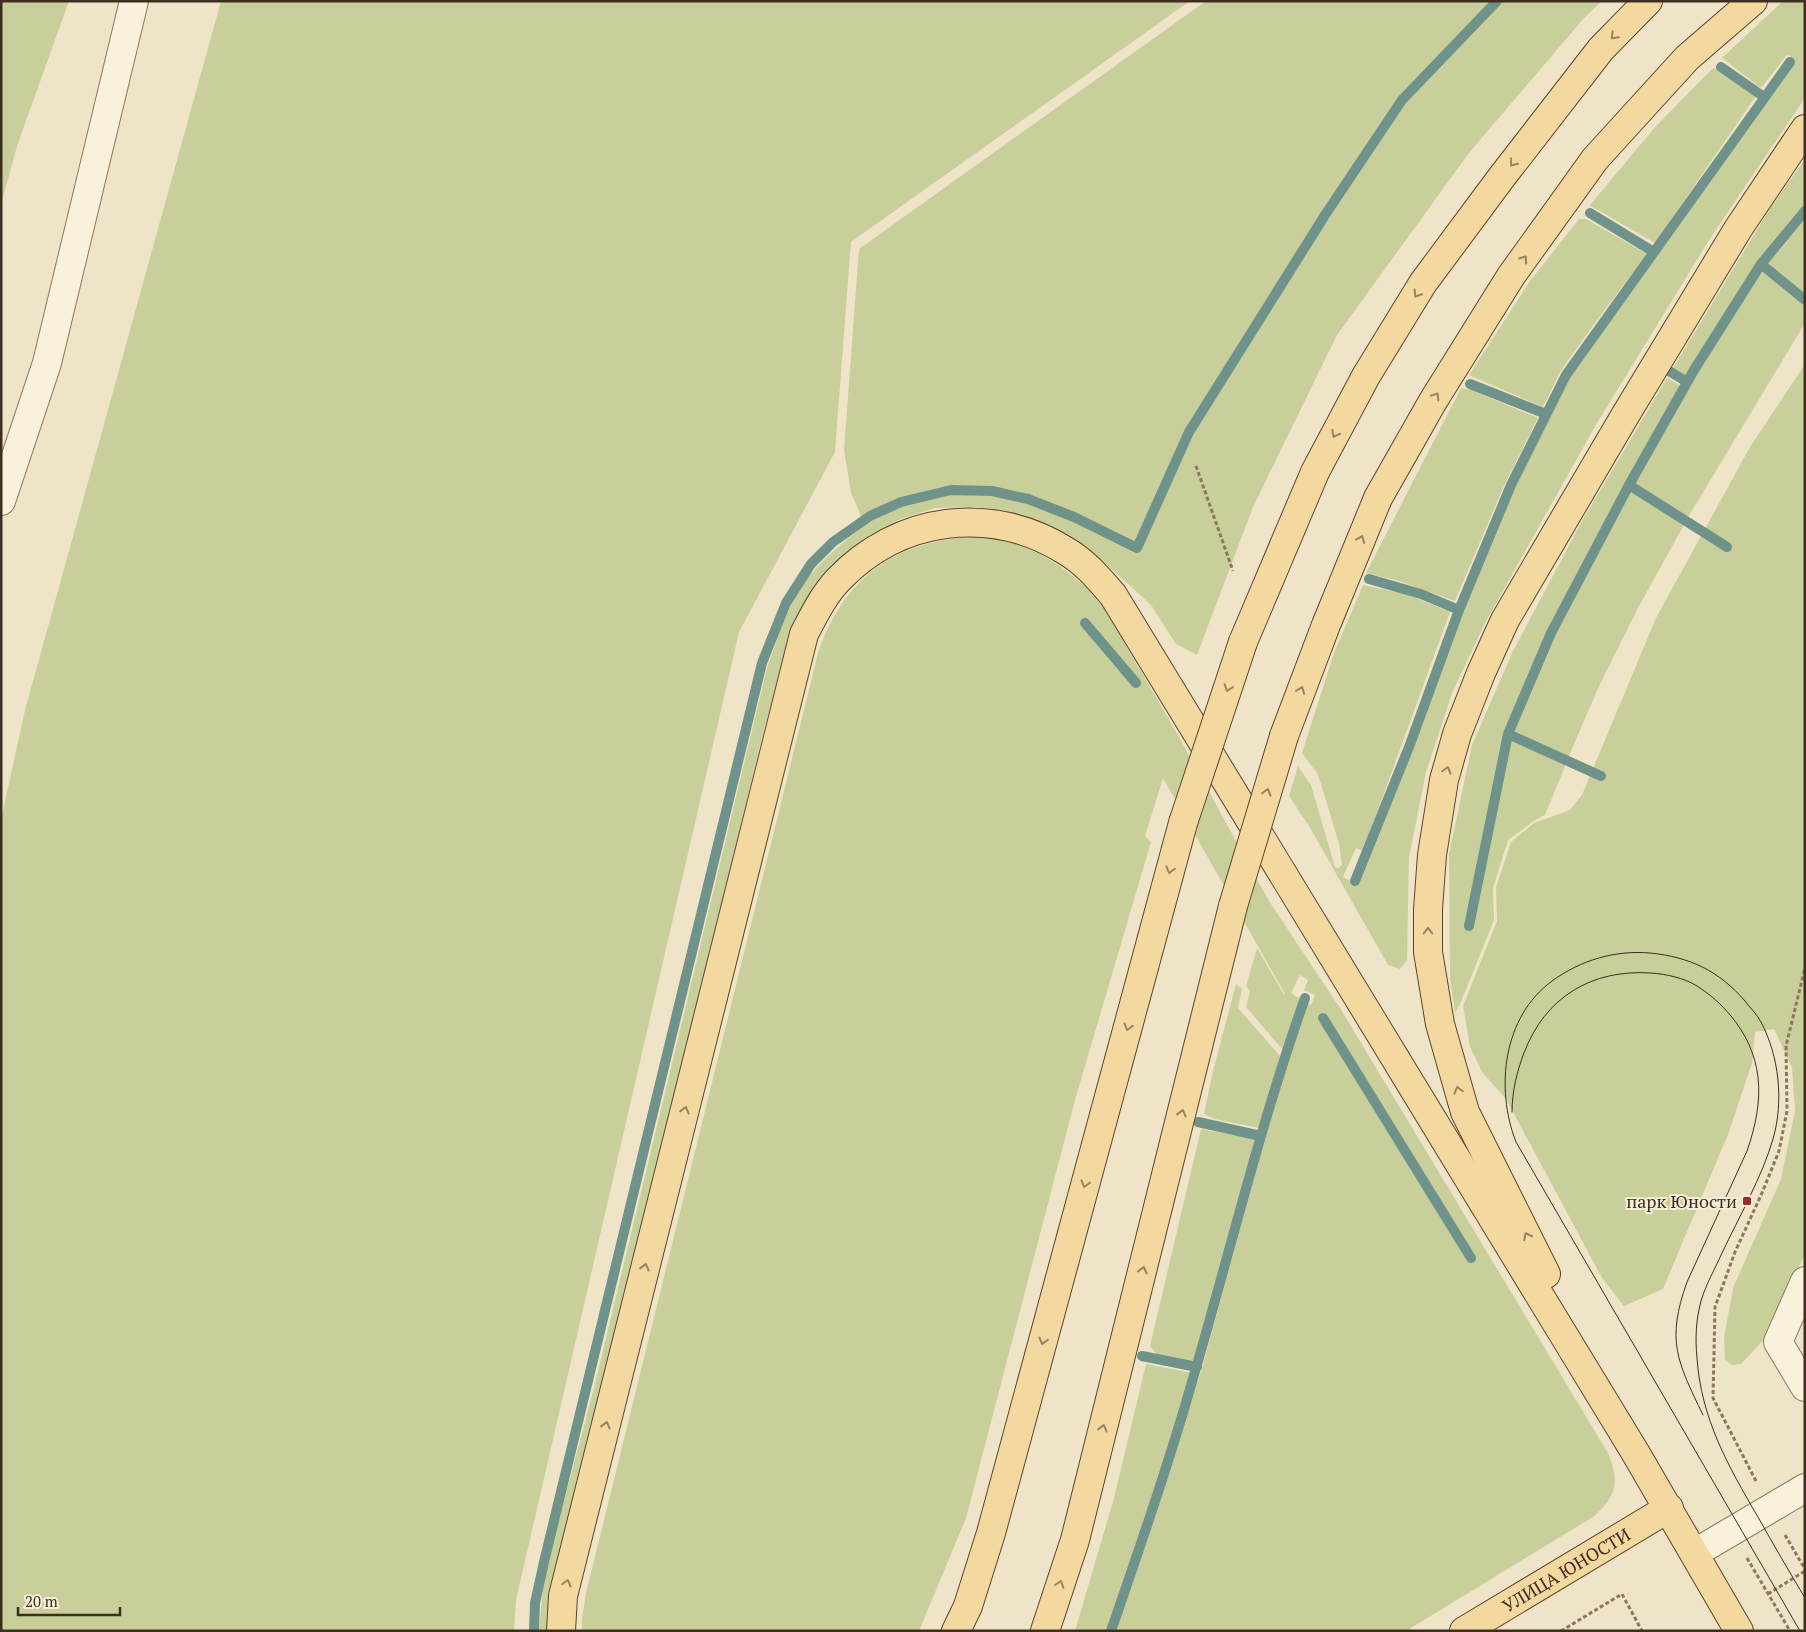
<svg xmlns="http://www.w3.org/2000/svg" width="1806" height="1632" viewBox="0 0 1806 1632" font-family="'PT Serif',serif">
  <style>
    .green { fill: #c9cf9b; fill-rule: evenodd }
    .lines { fill: none; stroke-linecap: round; stroke-linejoin: round }
    .stream { stroke: #6f938a; stroke-width: 10 }
    .minor-casing { stroke: #8d765c; stroke-width: 30 }
    .major-casing { stroke: #5b4430; stroke-width: 30 }
    .path { stroke: #8d765c; stroke-width: 3; stroke-dasharray: 4 2.5; stroke-linecap: butt }
    .minor { stroke: #faf1dc; stroke-width: 28 }
    .major { stroke: #f3d9a0; stroke-width: 28 }
    .tram { stroke: #3d2e20; stroke-width: 1 }
    .major-bridge-casing { stroke: #5b4430; stroke-width: 30; stroke-linecap: butt }
    .major-bridge { stroke: #f3d9a0; stroke-width: 28 }
    .oneway { stroke: #988460 }
    .poi-dot { fill: #9e2a2b; stroke: #f7eed8; stroke-width: 2 }
    .labels { text-anchor: middle; dominant-baseline: central; stroke-width: 4; stroke-linejoin: round; paint-order: stroke }
    .poi-label { font-size: 18px; fill: #3d2e20; stroke: #f7eed8; text-anchor: end }
    .street-label { font-size: 18px; fill: #3d2e20; stroke: #f7eed8 }
  </style>
  <rect width="100%" height="100%" fill="#f0e4c8"/>
  <path class="green" d="M1,1H69L17,146L1,205Z
    M221,1H1190L851,242L835,452L739,632L516,1600L514,1631H1V820L25,710Z
    M1206,1H1602L1584,18L1469,153L1337,335L1253,507L1197,655L1176,644L1151,605L1104,562L1062,531L1019,515L978,507L935,508L898,520L869,535L837,561L807,602L792,633L764,729L600,1404L550,1631H539L543,1588L550,1554L594,1388L767,668C775,647 781,626 790,607C806,572 836,548 865,525L851,493L844,450L859,249Z
    M1783,1H1805V98L1711,237L1597,423L1486,621L1453,691L1426,772L1409,858L1407,960L1400,969L1388,965L1309,826L1289,796L1298,766L1311,785L1335,867L1338,868L1342,865L1339,844L1321,784L1317,773L1302,753L1334,653L1363,585L1406,594L1450,612L1363,851L1356,848L1343,877L1355,884L1367,862L1383,823L1461,609L1514,485L1569,375L1765,98L1793,60V58L1788,55L1786,56L1761,88L1722,58Z
    M1713,68L1718,69L1756,96L1655,243L1591,206L1590,205L1656,126Z
    M1805,159V206L1760,261L1686,376L1673,368L1771,207Z
    M1805,214V298L1764,263Z
    M1579,219H1586L1647,254L1594,324L1560,372L1543,407L1469,375L1530,281Z
    M1762,268L1805,305V323L1687,519L1633,484L1695,371Z
    M1805,364V1253L1770,1333L1741,1364L1732,1365L1725,1360L1724,1338L1733,1288L1781,1179L1795,1111L1792,1067L1774,1029L1755,1032L1752,1063L1729,1132L1663,1289L1624,1306L1602,1278L1506,1099L1482,1072L1470,1047L1463,1006L1497,921L1496,887L1511,842L1534,823L1570,810L1582,795L1656,618L1750,447Z
    M1667,378L1681,386L1626,484L1551,627L1505,730L1466,927L1471,928L1509,739L1566,764L1545,815L1535,820L1508,840L1493,888L1494,920L1460,1004L1455,1013L1450,977L1449,854L1472,745L1513,651L1581,523Z
    M1461,388L1471,390L1538,418L1503,488L1455,601L1399,581L1366,573Z
    M1630,489L1685,523L1638,608L1600,684L1568,758L1511,731L1553,635Z
    M973,537L996,539L1019,545L1040,554L1060,566L1086,587L1105,609L1179,737L1269,901L1340,1008L1608,1453C1620,1482 1617,1496 1593,1517L1406,1631H1115L1201,1372L1288,1053L1306,1002L1311,1005L1315,995L1304,990L1308,980L1300,975L1291,993L1302,1000L1283,1050L1246,1007L1250,991L1246,986L1257,948L1284,995L1285,994L1163,778L1145,836L1151,842L1075,1100L966,1518L919,1631H582V1619L586,1593L818,653C844,578 894,541 973,537ZM1324,1015L1475,1260L1472,1263L1319,1019Z
    M1236,984L1242,989L1238,1008L1281,1057L1259,1128L1215,1119L1204,1114L1213,1071Z
    M1201,1129L1256,1139L1195,1363L1158,1356L1150,1346Z
    M1146,1364L1192,1373L1142,1536L1108,1631H1075L1114,1498Z"/>
  <g class="lines">
    <path class="stream" d="M1721,67L1764,97
      M1590,213L1654,252
      M1761,264L1805,300
      M1669,371L1687,382
      M1470,384L1546,414
      M1629,485L1727,547
      M1369,579L1421,594L1459,610
      M1085,623L1136,683
      M1508,734L1601,776
      M1355,881L1409,747L1459,610L1511,485L1566,375L1790,62
      M1469,926L1508,734L1551,633L1629,485L1694,370L1761,264L1805,211
      M1323,1018L1471,1258
      M1198,1122L1261,1136
      M1142,1356L1197,1367
      M534,1631L535,1603L544,1562L762,663L786,603L811,564L833,542L870,516L901,502L951,490L992,491L1028,499L1074,517L1137,548L1189,432L1325,215L1402,100L1497,1
      M1111,1631C1141,1544 1171,1457 1196,1368C1232,1244 1262,1119 1305,998"/>
    <g class="minor-casing">
      <path id="minor" d="M1,501L47,363L134,1
        M1805,1281L1778,1342L1805,1387
        M1695,1553L1805,1488"/>
    </g>
    <g class="major-casing">
      <g id="major">
        <path d="M1243,642L1315,472L1366,376L1423,283L1501,178L1601,49L1648,1"/>
        <path d="M1284,736L1326,625L1378,498L1433,401L1511,276L1595,159L1687,58L1753,1"/>
        <path d="M1546,1274L1465,1112L1440,1024L1428,952V909L1432,855L1444,780L1457,734L1481,673L1505,620L1626,414L1738,229L1805,129"/>
        <path d="M561,1631L563,1596L804,634C814,615 823,596 838,580C899,516 991,504 1066,551C1085,562 1099,579 1113,595L1635,1452L1739,1631"/>
        <path d="M956,1631L968,1606L991,1533L1183,823"/>
        <path d="M1045,1631L1075,1540L1233,906"/>
        <path id="s1" d="M1464,1631L1669,1508"/>
      </g>
    </g>
    <path class="path" d="M1196,466L1233,571
      M1756,1481L1713,1398L1715,1307L1735,1252L1762,1193L1779,1151L1787,1111L1786,1046L1805,968
      M1785,1535L1805,1569
      M1747,1558L1790,1631
      M1768,1594L1805,1571
      M1561,1631L1622,1594L1642,1631"/>
    <use href="#minor" class="minor"/>
    <use href="#major" class="major"/>
    <path class="tram" d="M1512,1112C1512,1092 1517,1071 1524,1053C1545,997 1592,969 1651,973C1666,974 1684,978 1697,986C1711,995 1721,1004 1731,1016C1746,1034 1755,1054 1758,1077C1761,1102 1755,1128 1747,1151L1687,1282C1666,1341 1677,1361 1703,1415
      M1800,1631L1516,1142C1495,1088 1503,1017 1552,981C1581,960 1615,950 1650,953C1690,957 1719,971 1745,1001C1750,1008 1757,1014 1761,1022C1779,1056 1784,1101 1773,1139C1762,1177 1739,1217 1722,1253C1715,1269 1706,1284 1701,1301C1696,1320 1695,1338 1697,1358C1701,1418 1728,1466 1758,1517C1773,1544 1789,1571 1805,1598"/>
    <g class="major-bridge-casing">
      <path id="major-bridge" d="M1183,823L1243,642
        M1233,906L1284,736"/>
    </g>
    <use href="#major-bridge" class="major-bridge"/>
  </g>
  <defs><path id="oneway-chevron" d="M-2-3.5L2.5 0L-2 3.5" fill="none" stroke-width="1.6" stroke-linecap="round" stroke-linejoin="round" transform="scale(1.25)"/></defs>
  <g class="oneway">
    <use href="#oneway-chevron" transform="translate(1614 36) rotate(135)"/>
    <use href="#oneway-chevron" transform="translate(1513 163) rotate(128)"/>
    <use href="#oneway-chevron" transform="translate(1524 259) rotate(-54)"/>
    <use href="#oneway-chevron" transform="translate(1417 294) rotate(122)"/>
    <use href="#oneway-chevron" transform="translate(1436 396) rotate(-58)"/>
    <use href="#oneway-chevron" transform="translate(1335 434) rotate(118)"/>
    <use href="#oneway-chevron" transform="translate(1361 539) rotate(-68)"/>
    <use href="#oneway-chevron" transform="translate(1228 688) rotate(108)"/>
    <use href="#oneway-chevron" transform="translate(1301 690) rotate(-69)"/>
    <use href="#oneway-chevron" transform="translate(1447 770) rotate(-74)"/>
    <use href="#oneway-chevron" transform="translate(1267 792) rotate(-74)"/>
    <use href="#oneway-chevron" transform="translate(1170 870) rotate(105)"/>
    <use href="#oneway-chevron" transform="translate(1428 931) rotate(-90)"/>
    <use href="#oneway-chevron" transform="translate(1128 1027) rotate(105)"/>
    <use href="#oneway-chevron" transform="translate(1458 1090) rotate(-106)"/>
    <use href="#oneway-chevron" transform="translate(685 1110) rotate(-76)"/>
    <use href="#oneway-chevron" transform="translate(1182 1113) rotate(-76)"/>
    <use href="#oneway-chevron" transform="translate(1085 1184) rotate(105)"/>
    <use href="#oneway-chevron" transform="translate(1527 1236) rotate(-117)"/>
    <use href="#oneway-chevron" transform="translate(645 1267) rotate(-76)"/>
    <use href="#oneway-chevron" transform="translate(1143 1270) rotate(-76)"/>
    <use href="#oneway-chevron" transform="translate(1043 1341) rotate(105)"/>
    <use href="#oneway-chevron" transform="translate(606 1425) rotate(-76)"/>
    <use href="#oneway-chevron" transform="translate(1103 1428) rotate(-76)"/>
    <use href="#oneway-chevron" transform="translate(567 1583) rotate(-75)"/>
    <use href="#oneway-chevron" transform="translate(1060 1584) rotate(-72)"/>
  </g>
  <rect class="poi-dot" x="1742" y="1196" width="10" height="10" rx="2.5"/>
  <g class="labels">
    <g class="poi-label">
      <text x="1737" y="1201">парк Юности</text>
    </g>
    <g class="street-label">
      <text stroke="none"><textPath href="#s1" startOffset="119">УЛИЦА ЮНОСТИ</textPath></text>
    </g>
  </g>
  <rect width="1806" height="1632" fill="none" stroke="#3d2e20" stroke-width="5"/>
  <path d="M18 1607v8h102v-8" fill="none" stroke="#3d2e20" stroke-width="2.5"/>
  <text x="25" y="1607" font-size="15" fill="#3d2e20" stroke="#f7eed8" stroke-width="4" paint-order="stroke">20 m</text>
</svg>
